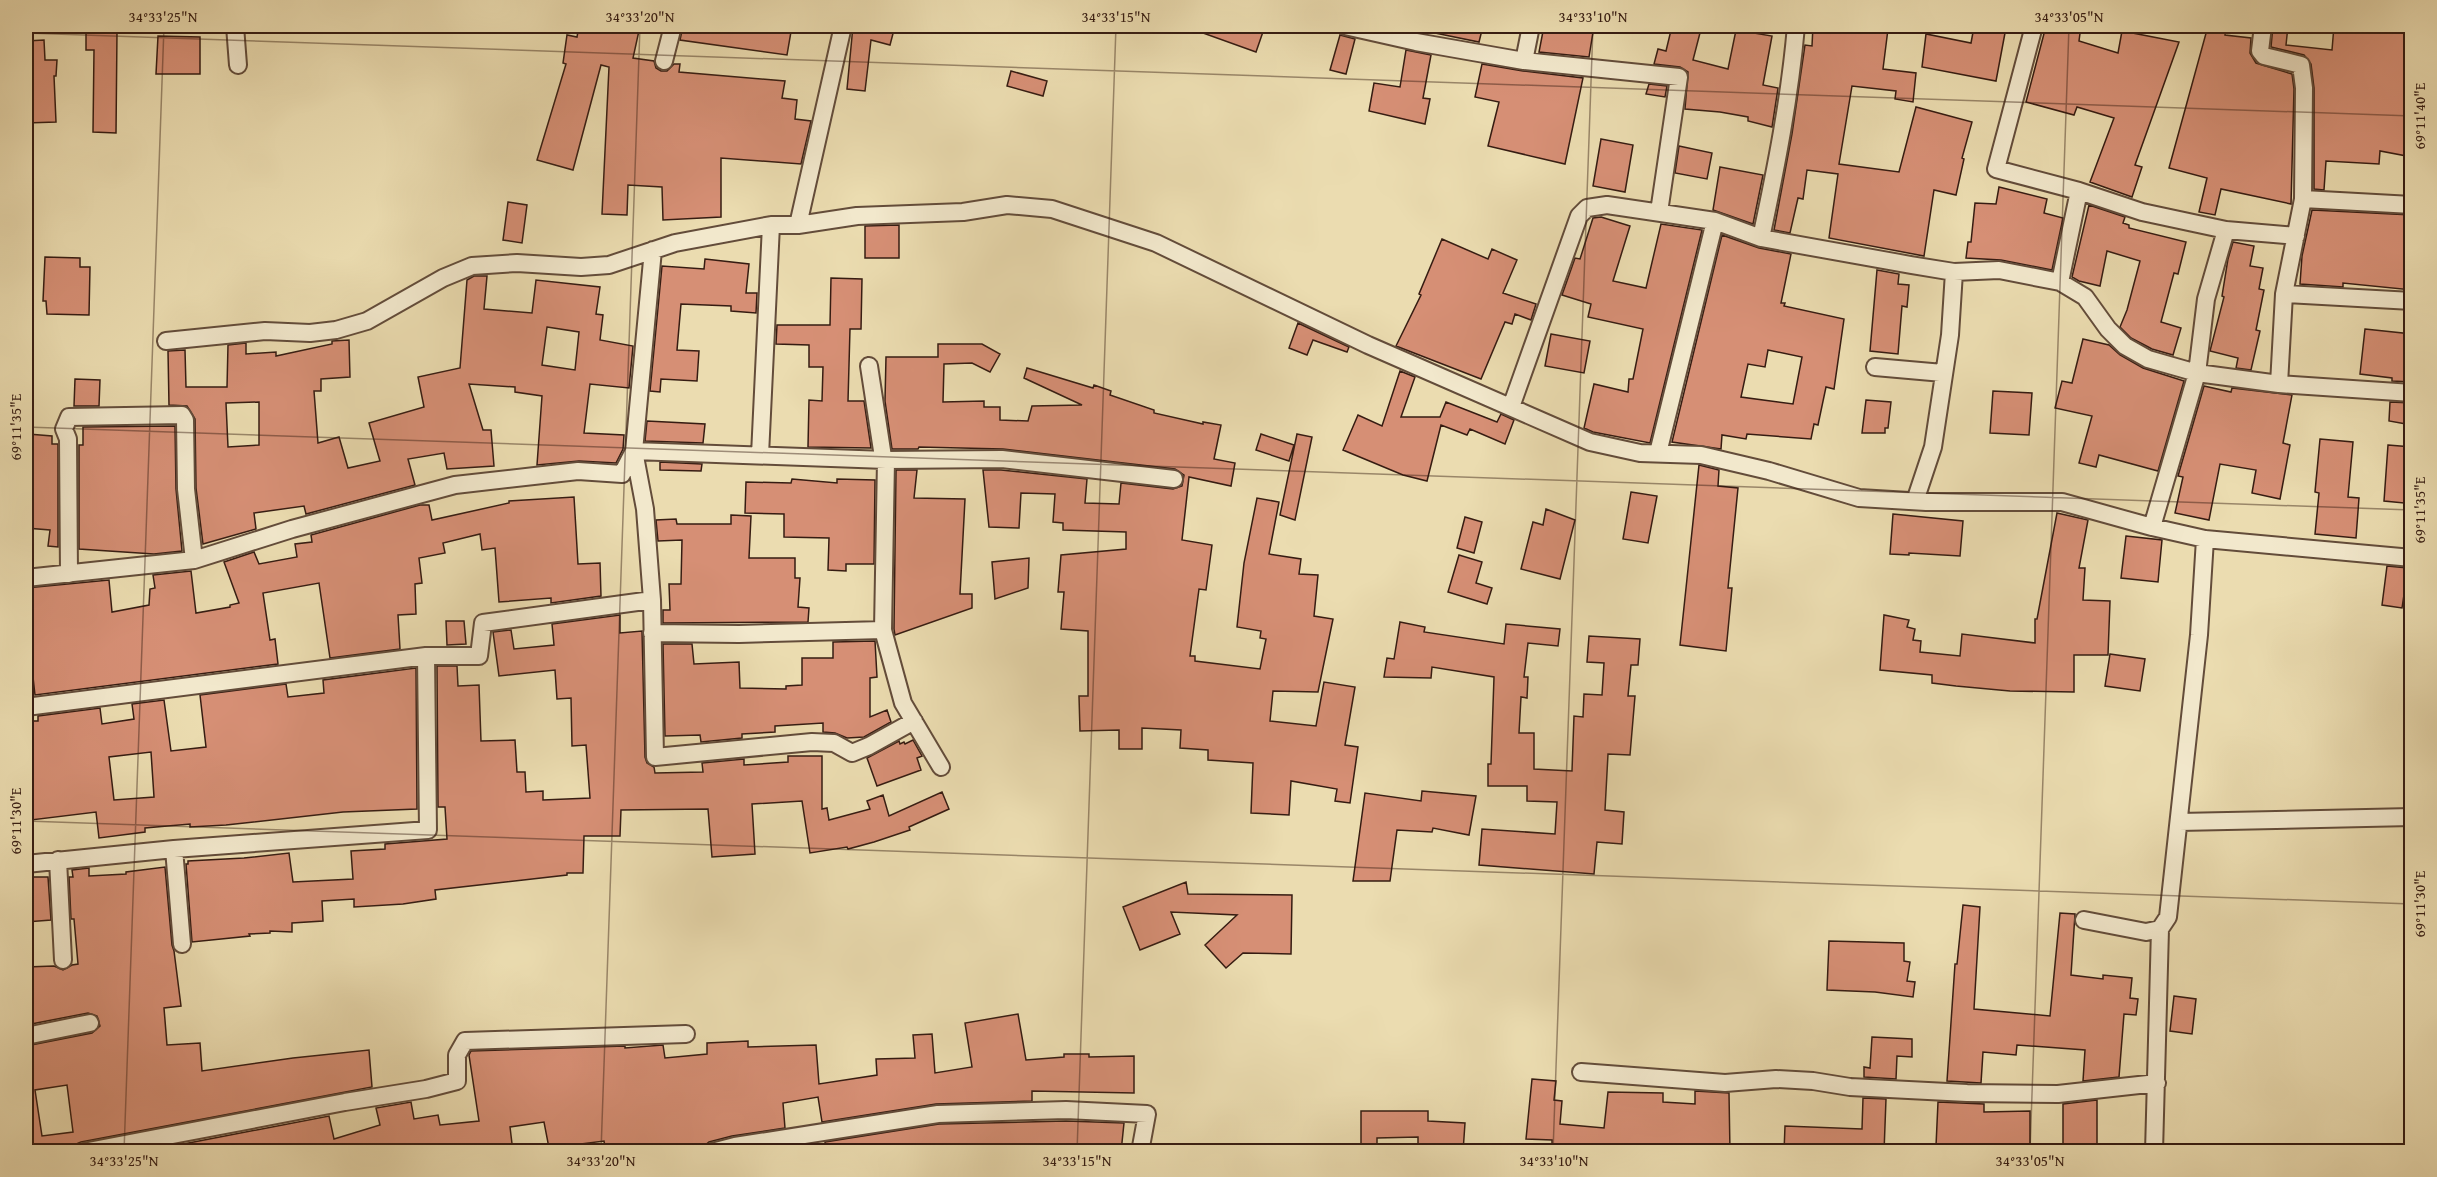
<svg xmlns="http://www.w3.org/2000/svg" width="2437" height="1177" viewBox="0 0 2437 1177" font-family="'Gentium Book Plus',serif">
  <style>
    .building { fill: #d68f75; stroke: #361c12; stroke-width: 1.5; fill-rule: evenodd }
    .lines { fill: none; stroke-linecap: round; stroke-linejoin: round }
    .minor-casing { stroke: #634c3a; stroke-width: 20 }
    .minor { stroke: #f2e8cc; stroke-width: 16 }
    .ticks { fill: none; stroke: #361c12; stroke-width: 1.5; stroke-opacity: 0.45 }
    .neatline { fill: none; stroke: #361c12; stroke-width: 2 }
    .ticks-label { font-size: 15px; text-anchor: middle; fill: #361c12 }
  </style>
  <rect width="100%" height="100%" fill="#ebdcb0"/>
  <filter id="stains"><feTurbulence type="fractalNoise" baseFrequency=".00333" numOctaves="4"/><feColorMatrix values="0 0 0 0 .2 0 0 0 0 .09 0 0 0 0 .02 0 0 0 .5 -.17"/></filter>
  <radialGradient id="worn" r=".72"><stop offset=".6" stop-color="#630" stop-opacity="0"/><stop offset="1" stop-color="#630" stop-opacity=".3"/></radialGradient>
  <path class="building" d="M579,26H640L633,58L654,61L656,68L661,71H667L674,64H680L679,72L785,81L782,98L797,100L795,119L811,121L801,164L721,158V217L663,220L662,187L628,185L627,215L602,214L609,67L601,65L573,170L537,160L566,64L563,63L567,35L577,37Z
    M683,26H792L787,55L680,40Z
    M853,26H895L890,45L871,40L865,91L847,89Z
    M1189,26H1265L1256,52L1189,28Z
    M1426,26H1483L1479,42L1425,31Z
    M1544,26H1594L1589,57L1539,52Z
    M1672,26H1687L1701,29L1693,60L1728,69L1736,30L1772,36L1763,85L1778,88L1772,127L1748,121V117L1720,112L1685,109L1688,72L1680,67L1654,64L1658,49L1666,51Z
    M1813,26H1857L1888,29L1883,69L1916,73L1913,102L1895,99L1896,91L1852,86L1839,164L1899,172L1916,107L1972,122L1962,158L1964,159L1956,195L1934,190L1924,256L1829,238L1838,174L1807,170L1803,199L1798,198L1790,233L1774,230L1792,134L1805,45L1812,46Z
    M2046,26H2081L2079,41L2118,53L2122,31L2179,42L2135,165L2142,167L2132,197L2090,182L2114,118L2077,107L2074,115L2026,102Z
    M2208,26H2226L2225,35L2251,38L2250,53L2256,63L2292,74L2294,89L2291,204L2221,189L2215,215L2199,212L2207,178L2169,168Z
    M2273,26H2288L2286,45L2332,50L2334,26L2412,32V157L2380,151L2379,164L2326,161L2324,190L2314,189V88L2311,64L2304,55L2271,47Z
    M1974,27L2005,33L1996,81L1922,67L1926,34L1971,43Z
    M86,32H117L116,133L93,132L94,50H86Z
    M1340,35L1355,39L1346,74L1330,70Z
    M158,36L200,37V74H156Z
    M44,40L45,60H57L56,76H54L56,122L26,123V41Z
    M1406,50L1431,55L1423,98L1430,99L1425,124L1369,111L1374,83L1400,87Z
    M1482,64L1523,71L1583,78L1565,164L1488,146L1499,102L1475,97Z
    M1011,71L1047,81L1043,96L1007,86Z
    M1649,84L1667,86L1665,97L1646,94Z
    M1601,139L1633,145L1625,192L1593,186Z
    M1679,146L1712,153L1707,179L1675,173Z
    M1720,167L1763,175L1753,224L1713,210Z
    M1999,187L2047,199L2044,213L2063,218L2052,270L2001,260L1966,258L1968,242H1971L1975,203L1996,204Z
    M508,202L527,205L522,243L503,240Z
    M2089,205L2125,217L2123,223L2129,225V228L2186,242L2178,274L2174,273L2161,322L2181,328L2173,355L2152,349L2131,338L2120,327L2127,310L2140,261L2107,251L2100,286L2079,281L2072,277Z
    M2312,210L2412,215V290L2343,283V287L2300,284L2302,256Z
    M1601,217L1630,226L1613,281L1646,288L1661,224L1702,230L1650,443L1593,432L1584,428L1594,384L1628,392L1629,379H1633L1643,329L1588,317L1591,304L1562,295L1575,258L1580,259L1593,218Z
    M899,225V258H865V226Z
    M1722,235L1759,248L1791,254L1781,303H1785L1784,306L1844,319L1834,389L1826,387L1818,425L1814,424L1811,439L1747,434L1746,439L1722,435L1721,449L1672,442ZM1768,350L1802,357L1793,404L1741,397L1748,364L1765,367Z
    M1442,239L1488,259L1492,249L1517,260L1503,293L1536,304L1531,320L1515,314L1512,324L1505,322L1481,379L1396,346L1421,295L1419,294Z
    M2233,242L2254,246L2250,266L2263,268L2259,289L2264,290L2256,330L2260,331L2251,370L2236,368L2238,358L2210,351L2224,297L2222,296L2228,259Z
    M45,257L80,258V267H90L89,315L47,314L46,301H43Z
    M705,259L749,264L746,293H757L756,313L731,311V306L681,304L677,350L699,351L697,381L661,379L660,392L650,391L662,266L704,269Z
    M1877,270L1899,274L1898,284L1909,285L1907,307L1902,306L1898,354L1870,351Z
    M474,276H487L484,309L532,313L536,280L600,287L596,314L603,315L600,340L633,346L629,388L590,384L584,433L624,435L623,449L616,463L579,461L537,465L542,396L515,392V387L469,384L483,430H491L494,466L447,469L444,453L408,459L415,485L306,514L304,506L254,513L256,529L203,544L196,488L195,419L187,406L169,405L168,351L185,350L186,387H227L228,345L246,343V354L276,352V356L332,344V341L349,340L350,377L321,379V391H314L318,443L339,437L348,468L380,461L369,423L424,407L418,377L460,368L467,280ZM547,327L579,332L575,370L542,365ZM259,402V445L228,447L226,403Z
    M831,278L862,279L861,329H850L848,401H864L871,448L808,447L809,400L822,401L823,367H809V345L776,344L777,325H830Z
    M1298,323L1349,347L1347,352L1313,340L1307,355L1289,348Z
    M2365,329L2412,334V382L2392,381V378L2360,374Z
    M1551,334L1590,341L1584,373L1545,366Z
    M2083,339L2109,345L2120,355L2143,368L2184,381L2158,471L2099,455L2096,467L2079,463L2092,416L2055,408L2062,381L2072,383Z
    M938,344H982L1000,354L990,372L972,363L944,364L943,402L984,401V407H1000V420L1028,421L1032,406L1082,405L1024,378L1027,368L1093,388L1094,385L1111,391L1110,395L1154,410V413L1203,424V422L1221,425L1214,459L1235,463L1231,486L1189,477L1182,540L1212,545L1206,590L1199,589L1190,656H1195V661L1260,669L1266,639L1260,638L1261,631L1237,627L1244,563L1257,498L1279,502L1269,554L1301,559L1299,574L1318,575L1314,616L1333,619L1318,692L1273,691L1270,721L1316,726L1324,682L1355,687L1345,745L1358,747L1350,803L1335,801L1337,789L1291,781L1289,815L1251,813L1253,763L1208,760V750L1180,748L1181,730L1142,728V749H1119V730L1080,731L1079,696H1088V631L1061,629L1064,592H1058L1061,555L1126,549V532L1063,530V523L1053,522L1055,494L1021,493L1019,528L989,527L983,470H1001L1087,479L1085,503L1119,504L1121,483L1173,489L1182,486L1184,475L1175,469L1003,449L919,447L918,449H892L885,401L886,357H938Z
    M1400,371L1415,377L1401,417H1440L1446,402L1497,422L1501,414L1514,420L1505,444L1470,429L1467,435L1441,425L1427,481L1403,475L1343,450L1358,415L1382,426Z
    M75,379L100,380L99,406H74Z
    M2204,386L2231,392L2232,388L2292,395L2283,443L2290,445L2280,499L2252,493L2256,470L2220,464L2209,520L2175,513L2183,477L2178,476Z
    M1993,391L2032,393L2029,435L1990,433Z
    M1866,400L1891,402L1888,428H1885V433H1862Z
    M2390,402L2412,403V425L2389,421Z
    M647,421L705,424L703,443L645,441Z
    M175,426L176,489L182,551L154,554L79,549V445H83V427Z
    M28,434L52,436V444H58V547L48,546L50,530L26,528V443L28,444Z
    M1261,434L1294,445L1289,461L1256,450Z
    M1297,434L1312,437L1295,520L1280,515Z
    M2320,439L2353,442L2348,497L2359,498L2356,538L2315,534L2319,493L2315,492Z
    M2388,445L2412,447V469L2407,468L2404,503L2384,501Z
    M660,462L702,464L701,471L660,470Z
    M1699,465L1719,470L1718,486L1738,488L1728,588H1732L1726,651L1680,645Z
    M896,470H917L914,498L965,499L960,594H972V608L895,635L894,629Z
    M792,479L837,483V479L875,480L874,564H846V571L828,570L829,538L784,537V514L745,513L746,482L791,483Z
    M1631,492L1657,496L1648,543L1623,539Z
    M574,497L578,564L600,563L601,596L551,603V598L499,602L495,548L482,550L480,534L443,543L445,553L419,558L422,583L415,584L416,614L398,615L400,649L330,658L319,583L263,593L270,640L275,639L278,664L35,695L30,650H26V588L109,580L112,612L149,605L150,589L155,588L153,575L191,571L196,613L230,607V605L239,603L224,562L254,552L259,564L297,557L295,544L312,542L311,535L420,505H429L432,520L509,503V501Z
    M1546,509L1575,520L1560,579L1521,569L1533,522L1543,525Z
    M2057,513L2088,520L2079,568H2085L2083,600L2110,601L2108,655H2074V692L2010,691L1956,686L1932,683V675L1880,670L1884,615L1909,620L1907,627L1915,629L1913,640L1921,641L1920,652L1960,656L1962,634L2035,643V619H2037Z
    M1893,514L1963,521L1960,556L1909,553V555L1890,554Z
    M731,515L751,516L749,558H795V578H800L798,607L809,608L808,622L663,623V610H670L669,584H681L682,540L658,541L656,520L676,519L677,524H731Z
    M1465,517L1482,522L1474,553L1457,548Z
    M2126,536L2162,540L2158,582L2121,578Z
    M1459,555L1482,562L1476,583L1492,588L1487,604L1448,592Z
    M1029,558L1028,588L995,599L992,562Z
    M2387,566L2408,568L2402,608L2382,605Z
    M620,615V633L642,631L645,757L647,763L654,767L655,773L703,772L702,763L744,759V765L788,762V756H822V809L827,808L829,820L870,809L867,801L883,795L889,816L942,792L949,809L909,827L910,830L874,842L848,849L847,847L810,853L802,801L752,804L755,854L712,857L708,809L621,810L620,836H584L583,873H567V875L435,890L436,899L403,904L354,907V899L322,901L323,921L292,923V932L270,931V933L249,934L250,936L192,942L186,864H188V861L244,858L289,853L293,882L353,879L351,851L385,849V844L447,839L445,807H438L437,666H457L458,686L479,685L481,741L515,740L517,772H525L526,792L543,791V800L590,798L586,745L572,746L571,698L557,699L555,670L499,676L493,632L511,630L514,649L554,645L552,624Z
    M446,621H464L466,644L447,645Z
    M1400,622L1425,627L1424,632L1504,644L1506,624L1560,629L1558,646L1528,643L1524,677H1528L1527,698L1521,697L1519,733H1534V769L1572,771L1574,716L1583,717L1584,694L1602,695L1604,663L1587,662L1589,636L1640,639L1638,665H1631L1628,696H1635L1630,755L1608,754L1605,810L1624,812L1622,844L1597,842L1594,874L1479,865L1482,829L1555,834L1557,802L1527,801V786H1488V764H1491L1494,677L1432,667L1431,678L1384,677L1387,658L1394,659Z
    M875,641L877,677L870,678V717L887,710L891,722L864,737L847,738L835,733L823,732V723L775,726V732L742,734V738L701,742L700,735L665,736L663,644H692L694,664L739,662L740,688L786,689V686L802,685V658H833V642Z
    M2110,654L2145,659L2140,691L2105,686Z
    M416,668L417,809L343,812L226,825L190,827V824L145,828V832L99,838L96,812L31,820V817L26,818V721H38V716L100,708L102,724L134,719L132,704L164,700L171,751L206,747L200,695L286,684L288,697L324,693L323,680ZM151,752L154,797L114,800L109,757Z
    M913,740L922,756L917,758L921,770L877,786L867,758L899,741L900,744L904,742L905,744Z
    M1422,791L1476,796L1469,835L1433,828L1432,832L1397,830L1390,881H1353L1365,793L1421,801Z
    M165,867L172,945L174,951L181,1006L164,1008L167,1045L200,1043L202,1071L293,1058L369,1050L372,1087L81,1142L76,1144L73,1152H26V1090L32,1089L26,1046L92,1033L100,1026L97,1016L88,1013L26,1025V967L54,966L63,970L72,965L78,964L74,919H71L69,877H73L72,870L89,868V876L126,874V872ZM67,1085L73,1132L42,1136L35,1090Z
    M26,877H48L51,920L26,922Z
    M1186,882L1188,894L1292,895L1291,954L1243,953L1226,968L1205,945L1237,915L1171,912L1180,934L1140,950L1123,907Z
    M1963,905L1980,907L1974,1009L2050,1016L2060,913L2075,914L2071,975L2103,979V975L2132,978L2130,998L2138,999L2136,1015L2124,1014L2119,1077L2083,1081L2085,1050L2017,1045L2016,1055L1983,1052L1981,1083L1947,1081L1955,964H1957Z
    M1829,941L1904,943V961L1910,962L1907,981L1915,982L1913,997L1875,992L1827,990Z
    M2174,996L2196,999L2192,1034L2170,1031Z
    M1018,1014L1026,1060L1064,1057V1054H1089V1057L1134,1056V1093L1032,1091V1101L936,1104L822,1122L818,1097L783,1103L785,1128L732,1136L709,1142L703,1147L659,1152H606L604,1141L549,1148L544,1122L510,1127L513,1152H485L484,1144L444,1149L445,1152H142L329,1116L334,1139L380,1125L376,1108L411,1102L414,1119L438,1115L440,1125L479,1121L469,1055L471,1051L625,1046V1048L663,1045L665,1058L707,1054V1043L748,1041V1047L816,1045L819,1084L877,1075L876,1059L915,1058L913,1035L932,1034L935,1073L972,1067L965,1023Z
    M1872,1037L1912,1039V1057L1897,1056L1896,1079L1864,1077V1067L1870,1068Z
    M1532,1079L1556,1081L1554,1100L1562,1101L1560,1124L1604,1128L1608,1092L1663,1093V1102L1695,1104V1091L1729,1093L1730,1152H1625V1149L1570,1144V1152H1552V1140L1526,1139Z
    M1863,1098L1886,1099L1884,1152H1784L1785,1126L1862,1129Z
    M2097,1100V1149H2063V1104Z
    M1938,1102L1984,1104V1112L2030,1111V1152H2000V1147L1936,1146Z
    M1361,1111H1428V1121L1465,1123L1463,1152H1418V1137L1377,1138V1152H1361Z
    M1066,1121L1124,1123L1121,1152H826L825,1142L939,1124Z"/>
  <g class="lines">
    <g class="minor-casing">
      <path id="minor" d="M235,26L238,65
        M1345,26L1416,42L1524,61L1679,77L1659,212
        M2034,26L1996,169L2079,191L2142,212L2226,230
        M2263,26L2260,51L2264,56L2301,65L2304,88L2303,199L2284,294L2279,384
        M664,61L673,26
        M1524,61L1531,26
        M2303,199L2412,205
        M798,225L843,26
        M1761,238C1776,168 1790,97 1796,26
        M2060,282L2079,191
        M2284,294L2412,301
        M166,341L265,331L310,333L336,330L367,321L443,278L472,266L517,263L581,267L609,265L675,243L771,225H798L857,216L963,212L1007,205L1052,209L1156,243L1368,345L1590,442L1640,453L1701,455L1769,471L1859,498L1926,502H2062L2152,527L2205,539L2412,558
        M1875,367L1943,373
        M1511,407L1579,216L1587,208L1607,205L1715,221L1761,238L1911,265L1954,272L1999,270L2060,282L2085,297L2108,329L2125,346L2148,359L2197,373L2279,384L2412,393
        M1658,453L1715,221
        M760,455L771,225
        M1915,501L1933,447L1950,335L1954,272
        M2152,527L2197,373L2206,299L2226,230L2296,236
        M69,574L68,439L64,429L69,417L182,415L185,420L186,489L194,560
        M26,578L194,560L292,529L455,485L578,471L622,474L634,451L653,250
        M652,600L645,509L634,451L886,460L1002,459L1174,479
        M883,630L903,703L941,767
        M652,633L739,634L883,630L886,460L883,457L869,366
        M26,707L426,656H479L483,623L652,600L655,757L812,742L834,743L852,753L869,746L914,721
        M2179,822L2412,817
        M174,849L182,944
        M58,860L63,960
        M26,864L174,849L428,830L426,656
        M2084,920L2146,932L2160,929L2168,917L2199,635L2205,539
        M26,1036L90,1023
        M1581,1072L1725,1083L1776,1079L1813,1081L1850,1087L1967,1093L2058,1094L2157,1083
        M83,1152L345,1102L426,1089L457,1081V1055L465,1041L686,1034
        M712,1152L735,1146L938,1114L1066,1110L1147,1114L1140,1152
        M2154,1152L2160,929"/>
    </g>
    <use href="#minor" class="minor"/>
  </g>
  <path class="ticks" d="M26,33L2412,116M26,427L2412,510M26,821L2412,904M124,1152L164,26M601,1152L640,26M1077,1152L1116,26M1553,1152L1593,26M2030,1152L2069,26"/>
  <rect width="2437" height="1177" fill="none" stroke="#ebdcb0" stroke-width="66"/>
  <rect x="33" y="33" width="2371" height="1111" class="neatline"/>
  <g class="ticks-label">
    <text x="163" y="22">34°33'25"N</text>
    <text x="640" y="22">34°33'20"N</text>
    <text x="1116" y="22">34°33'15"N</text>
    <text x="1593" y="22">34°33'10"N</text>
    <text x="2069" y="22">34°33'05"N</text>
    <text transform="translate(2420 116) rotate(-90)" y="5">69°11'40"E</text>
    <text transform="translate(16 427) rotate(-90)" y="5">69°11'35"E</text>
    <text transform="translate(2420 510) rotate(-90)" y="5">69°11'35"E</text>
    <text transform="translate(16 821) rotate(-90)" y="5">69°11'30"E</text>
    <text transform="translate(2420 904) rotate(-90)" y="5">69°11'30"E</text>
    <text x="124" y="1166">34°33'25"N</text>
    <text x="601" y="1166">34°33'20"N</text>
    <text x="1077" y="1166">34°33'15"N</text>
    <text x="1554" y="1166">34°33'10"N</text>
    <text x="2030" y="1166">34°33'05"N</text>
  </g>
  <rect width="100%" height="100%" filter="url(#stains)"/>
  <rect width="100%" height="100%" fill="url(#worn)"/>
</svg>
